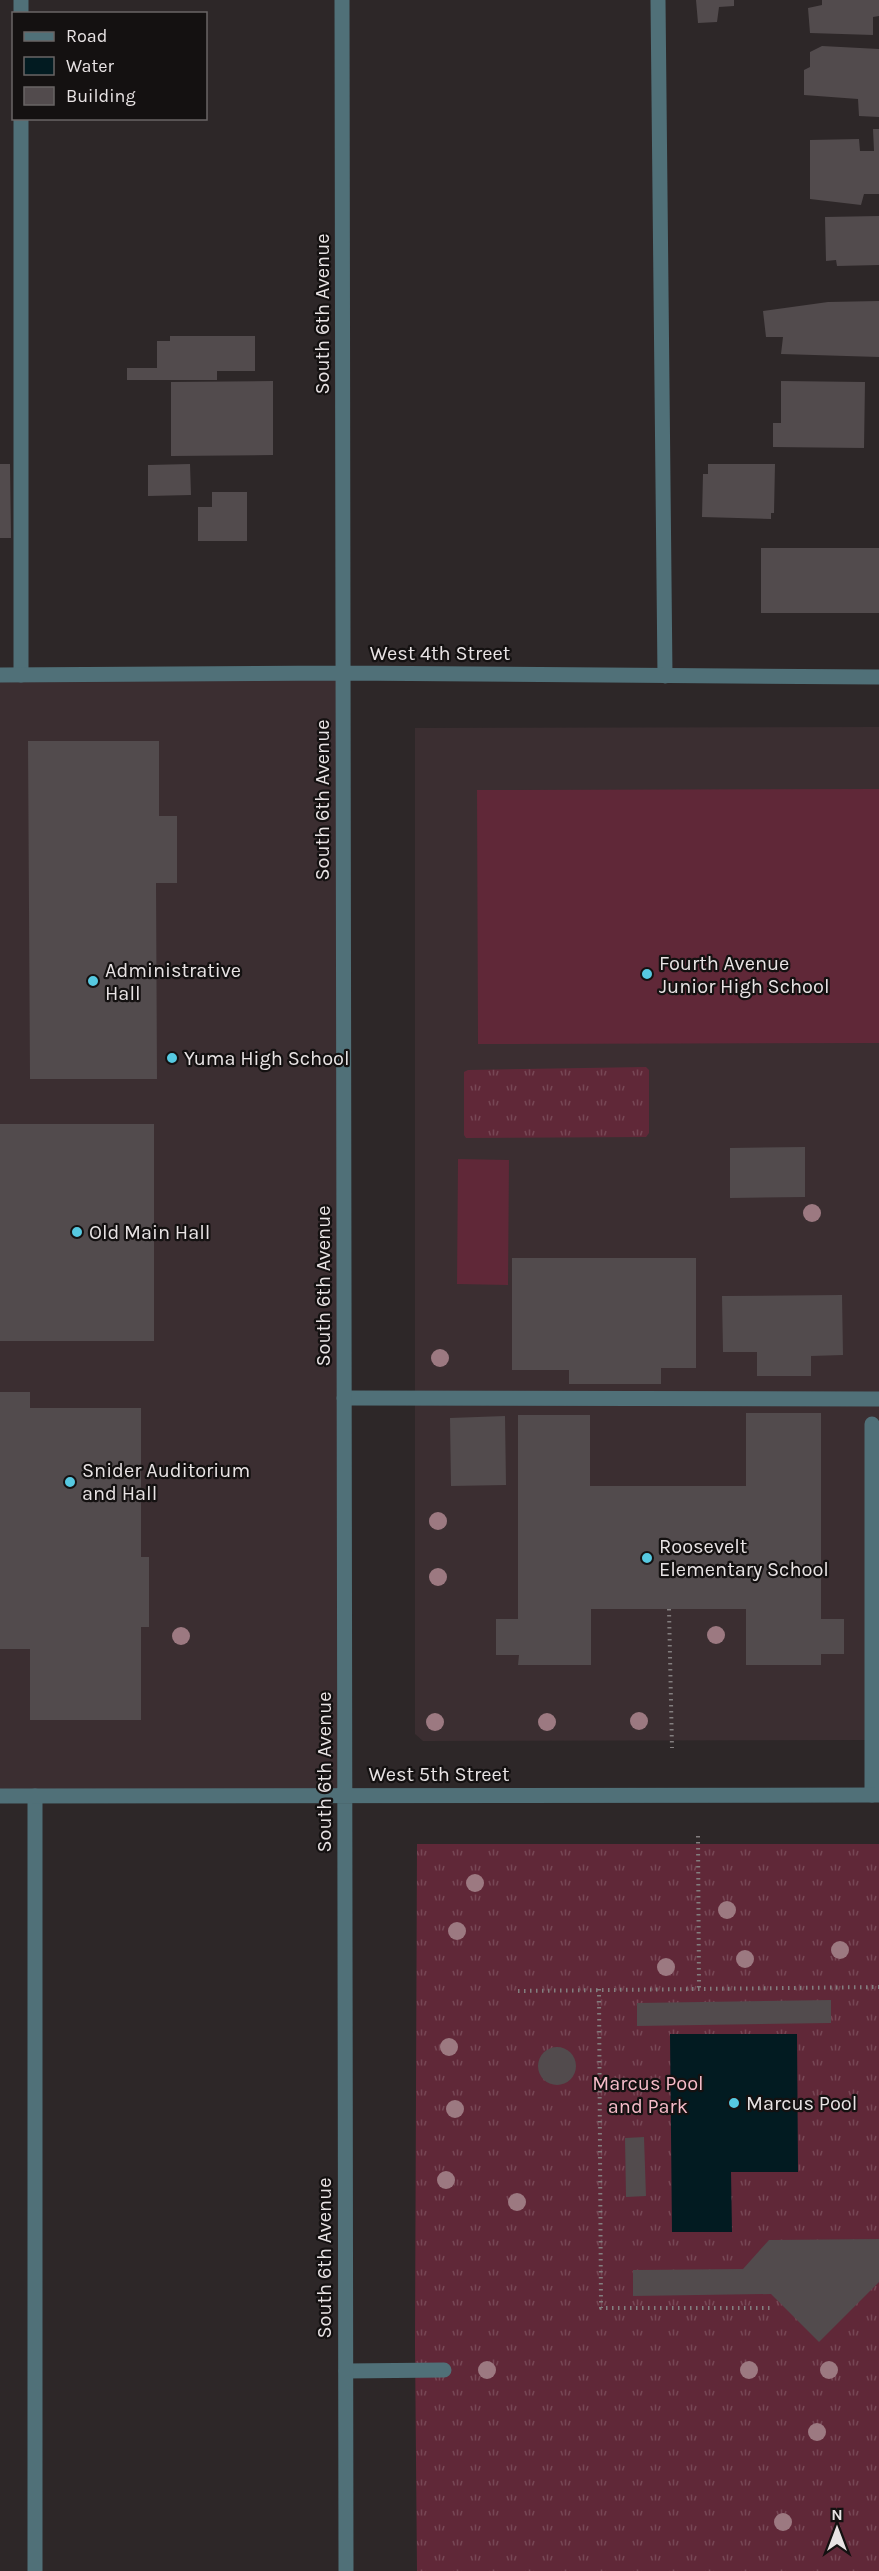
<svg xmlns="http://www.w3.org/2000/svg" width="879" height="2571" viewBox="0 0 879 2571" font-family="Karla,sans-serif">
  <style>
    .built { fill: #3b2e31 }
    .grass { fill: url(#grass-tufts) }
    .pitch { fill: #602838 }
    .water { fill: #021b21 }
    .building { fill: #524b4d }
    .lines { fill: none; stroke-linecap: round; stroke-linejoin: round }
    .path { stroke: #837e7f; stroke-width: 4; stroke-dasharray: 1.5 4.5; stroke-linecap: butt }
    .service { stroke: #507078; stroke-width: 15 }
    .minor { stroke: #507078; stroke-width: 15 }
    .tree { fill: #9c7981 }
    .poi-dot { fill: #56c9e1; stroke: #141111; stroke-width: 2 }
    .labels { text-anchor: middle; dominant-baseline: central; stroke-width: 4.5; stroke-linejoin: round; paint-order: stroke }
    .street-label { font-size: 20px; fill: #e8e3e4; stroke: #141111 }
    .poi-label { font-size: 20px; fill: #e8e3e4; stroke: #141111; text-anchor: start }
    .park-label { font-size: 20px; fill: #f6bcc9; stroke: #141111 }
  </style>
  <defs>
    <pattern id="grass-tufts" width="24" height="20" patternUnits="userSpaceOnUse" patternTransform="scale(1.5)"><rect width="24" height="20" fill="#602838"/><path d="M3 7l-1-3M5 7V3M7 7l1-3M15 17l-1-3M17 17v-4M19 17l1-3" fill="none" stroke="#774755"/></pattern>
  </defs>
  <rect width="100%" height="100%" fill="#2d2728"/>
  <path class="built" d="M343,673L345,1795L0,1796V675Z
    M879,727V1740L423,1741L415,1734V728Z"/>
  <path class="grass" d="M646,1067L649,1070V1133L646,1137L466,1138L464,1135V1072L468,1070Z
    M417,1844H879V2571H417L415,2344Z"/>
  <path class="pitch" d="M879,789V1043L478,1044L477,790Z
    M458,1159L509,1160L508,1285L457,1284Z"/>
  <path class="water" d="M670,2034H797L798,2172H731L732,2232H672Z"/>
  <path class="building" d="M696,0H734V6L719,7L717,22L698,23Z
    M822,0H879V16L873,17V35L810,33L808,8L822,5Z
    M822,46L879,49V117L859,116L858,99L804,95V70L810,67V52Z
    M873,129H879V194H864L861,205L810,199V140L859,139L860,151H874Z
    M879,216V265L837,266L836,260L826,261L825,217Z
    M879,301V357L781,354L783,337H766L763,311L828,302Z
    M170,336H255V371H217V380H127V368H157V341H170Z
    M273,381V455L171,456V382Z
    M781,381L865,382L864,448L773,447V423H781Z
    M0,464H10L11,538H0Z
    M190,464L191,495L148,496V465Z
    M708,464H775L774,513H771V519L702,517L703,474H708Z
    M212,492H247V541H198V507H212Z
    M761,548H879V613H761Z
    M28,741H159V816H177V883H156L157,1079H30Z
    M0,1124H154V1341H0Z
    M805,1147V1197L730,1198V1148Z
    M512,1258H696V1368H661V1384H569V1370H512Z
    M842,1295L843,1355L811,1356V1376H757V1352H723L722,1296Z
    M0,1392H30V1408H141V1557H149V1627H141V1720H30V1649H0Z
    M746,1413H821V1619H844V1654H821V1665H746V1609H591V1665H518L519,1655H496V1619H518V1415H590V1486H746Z
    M505,1416L506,1485L451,1486L450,1418Z
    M831,2000V2023L637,2026V2003Z
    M538 2066a19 19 0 1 1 38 0a19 19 0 1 1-38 0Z
    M644,2137L646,2196L626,2197L625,2138Z
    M879,2239V2282L819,2342L771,2294L633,2296V2270L743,2269L769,2240Z"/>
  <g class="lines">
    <path class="path" d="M669,1609L672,1748
      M698,1836L699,1989
      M599,1989L601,2308H770
      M518,1991L879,1987"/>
    <path class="service" d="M658,0L665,676
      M21,14V0
      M21,675V118
      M344,1398L879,1399
      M872,1424V1795
      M346,2371L444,2370
      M35,2571V1796"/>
    <path class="minor" d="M342,0L346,2571
      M0,675L343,673L879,677
      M0,1796L879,1795"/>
  </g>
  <g class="tree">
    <circle cx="812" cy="1213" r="9"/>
    <circle cx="440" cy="1358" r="9"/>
    <circle cx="438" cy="1521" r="9"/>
    <circle cx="438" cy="1577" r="9"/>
    <circle cx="716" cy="1635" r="9"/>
    <circle cx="181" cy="1636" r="9"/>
    <circle cx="639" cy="1721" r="9"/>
    <circle cx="435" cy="1722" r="9"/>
    <circle cx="547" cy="1722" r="9"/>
    <circle cx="475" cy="1883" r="9"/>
    <circle cx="727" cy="1910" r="9"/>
    <circle cx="457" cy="1931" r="9"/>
    <circle cx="840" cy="1950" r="9"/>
    <circle cx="745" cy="1959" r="9"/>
    <circle cx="666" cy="1967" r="9"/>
    <circle cx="449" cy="2047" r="9"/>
    <circle cx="455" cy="2109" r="9"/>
    <circle cx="446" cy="2180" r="9"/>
    <circle cx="517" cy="2202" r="9"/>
    <circle cx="487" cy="2370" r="9"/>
    <circle cx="749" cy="2370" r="9"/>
    <circle cx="829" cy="2370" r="9"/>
    <circle cx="817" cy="2432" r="9"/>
    <circle cx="783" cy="2522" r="9"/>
  </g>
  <g class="poi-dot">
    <circle cx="647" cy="974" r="6"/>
    <circle cx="93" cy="981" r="6"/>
    <circle cx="172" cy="1058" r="6"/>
    <circle cx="77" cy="1232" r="6"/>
    <circle cx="70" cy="1482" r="6"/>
    <circle cx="647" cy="1558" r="6"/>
    <circle cx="734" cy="2103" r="6"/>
  </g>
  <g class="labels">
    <g class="street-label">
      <text transform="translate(322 314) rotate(-90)">South 6th Avenue</text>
      <text x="440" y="653">West 4th Street</text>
      <text transform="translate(322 800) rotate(-90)">South 6th Avenue</text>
      <text transform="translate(323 1286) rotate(-90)">South 6th Avenue</text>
      <text transform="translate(324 1772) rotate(-90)">South 6th Avenue</text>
      <text x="439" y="1774">West 5th Street</text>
      <text transform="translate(324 2258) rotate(-90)">South 6th Avenue</text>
    </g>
    <g class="poi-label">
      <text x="659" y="963">Fourth Avenue<tspan x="659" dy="23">Junior High School</tspan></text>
      <text x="105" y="970">Administrative<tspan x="105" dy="23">Hall</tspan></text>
      <text x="184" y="1058">Yuma High School</text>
      <text x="89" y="1232">Old Main Hall</text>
      <text x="82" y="1470">Snider Auditorium<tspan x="82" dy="23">and Hall</tspan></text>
      <text x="659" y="1546">Roosevelt<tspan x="659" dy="23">Elementary School</tspan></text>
      <text x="746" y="2103">Marcus Pool</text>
    </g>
    <g class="park-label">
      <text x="648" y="2083">Marcus Pool<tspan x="648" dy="23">and Park</tspan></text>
    </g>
  </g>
  <rect x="12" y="12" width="195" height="108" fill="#141111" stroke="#696565" stroke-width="1.5"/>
  <rect x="24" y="32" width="30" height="9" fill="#507078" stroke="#696565" stroke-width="1.5"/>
  <text x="66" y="42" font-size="18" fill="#e8e3e4">Road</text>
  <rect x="24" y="57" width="30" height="18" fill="#021b21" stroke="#696565" stroke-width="1.5"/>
  <text x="66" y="72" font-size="18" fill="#e8e3e4">Water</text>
  <rect x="24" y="87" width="30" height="18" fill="#524b4d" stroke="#696565" stroke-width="1.5"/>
  <text x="66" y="102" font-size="18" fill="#e8e3e4">Building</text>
  <g transform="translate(837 2529)" stroke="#141111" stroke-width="4.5" paint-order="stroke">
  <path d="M0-4.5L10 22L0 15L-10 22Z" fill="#e8e3e4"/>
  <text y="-9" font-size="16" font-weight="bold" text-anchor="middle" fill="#e8e3e4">N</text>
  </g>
</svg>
